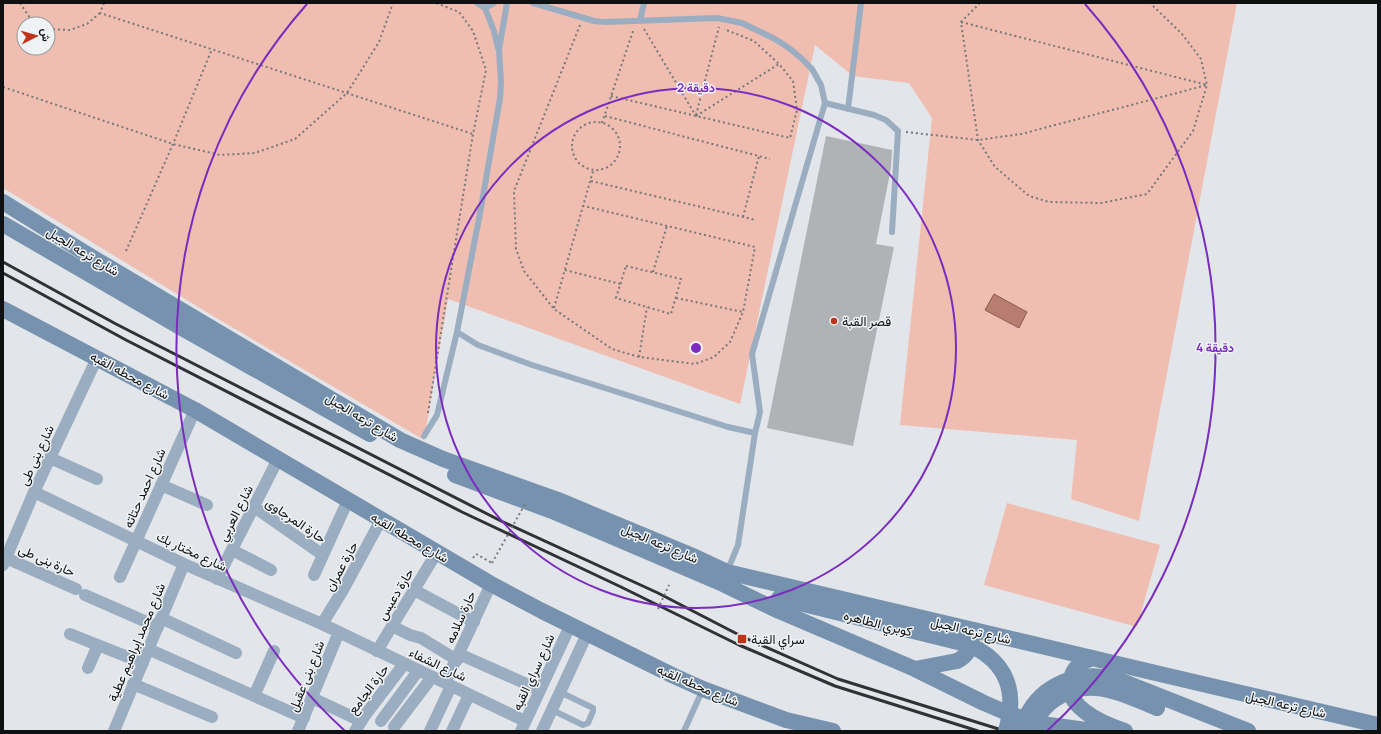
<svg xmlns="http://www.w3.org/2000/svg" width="1381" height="734" viewBox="0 0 1381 734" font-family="Manrope,Vazirmatn,sans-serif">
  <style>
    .green { fill: #f0bdb1; fill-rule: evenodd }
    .water { fill: #b97d70; stroke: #865c54 }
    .building { fill: #afb3b6 }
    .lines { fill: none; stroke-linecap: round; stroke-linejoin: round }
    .path { stroke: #76787b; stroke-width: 2; stroke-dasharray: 2 3; stroke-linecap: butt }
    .lane { stroke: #9badc1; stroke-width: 6 }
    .street { stroke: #9badc1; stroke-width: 12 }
    .secondary { stroke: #7692ae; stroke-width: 16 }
    .rail { stroke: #2f3132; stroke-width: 3 }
    .path-bridge { stroke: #76787b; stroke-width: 2; stroke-dasharray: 2 3; stroke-linecap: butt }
    .secondary-bridge { stroke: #7692ae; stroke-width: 16 }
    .ring { fill: none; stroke: #7b2cbf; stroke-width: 2 }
    .poi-dot { fill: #be3319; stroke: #eff3f6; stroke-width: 1.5 }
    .labels { text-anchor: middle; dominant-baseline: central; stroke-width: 3; stroke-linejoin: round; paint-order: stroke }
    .street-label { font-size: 13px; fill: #0e1011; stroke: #eff3f6 }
    .poi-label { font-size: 13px; fill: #0e1011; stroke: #eff3f6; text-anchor: start }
    .centre { fill: #7b2cbf; stroke: #eff3f6; stroke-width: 2 }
    .ring-label { font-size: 12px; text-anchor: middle; font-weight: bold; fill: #7b2cbf; stroke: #eff3f6; stroke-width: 3; stroke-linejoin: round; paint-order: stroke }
  </style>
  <rect width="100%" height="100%" fill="#e2e5e9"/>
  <path class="green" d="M3,3H1237L1139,521L1071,499L1077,440L900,425L932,118L909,83L853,76L815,45L740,404L448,299L424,440L218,319L3,188ZM24,24H48V48H24Z
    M1007,503L1160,545L1137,627L984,585Z"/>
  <path class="water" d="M994,294L1027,312L1019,328L985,310Z"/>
  <path class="building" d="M826,136L892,150L891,168L876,244L894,247L853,446L767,428Z"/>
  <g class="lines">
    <path class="path" d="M20,3L32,21L38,24
      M104,3L100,13L473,134
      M980,3L961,22L978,140L995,167L1029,196L1049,202L1101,203L1147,194L1193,131L1207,85L1201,59L1182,34L1150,3
      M580,25L514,191L516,249L524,271L554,309L612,349L639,357L695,364L714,357L730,342L743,312L755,247L584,206
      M48,29L70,30L87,24L100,13
      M644,29L696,116
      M3,87L173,144L220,155L255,153L295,139L347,93L379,42L393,3
      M611,96L790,138L797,110L793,81L779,64L754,41L724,29
      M696,115L719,27
      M605,116L770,159
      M696,116L779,64
      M572 146a24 24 0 1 1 48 0a24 24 0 1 1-48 0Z
      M602,123L633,31L635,30
      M906,132L978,140L1021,134L1207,85L961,22
      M591,181L756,220
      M743,217L759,156
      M126,251L173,144L212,49
      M626,266L681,279L671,314L616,298Z
      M565,270L620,284
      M653,272L667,226
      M676,298L743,312
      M554,308L593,171
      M639,357L647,307
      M428,413L473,134L486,70L473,31L459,12L436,3
      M473,558L476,554L492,563"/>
    <path class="lane" d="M477,3L485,8L494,31L498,48
      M485,8L494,3
      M640,20L644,3
      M825,103L874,115L886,120L898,131L892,232
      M848,109L861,3
      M457,332L478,345L532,365L728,427L755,433L760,412L752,354L825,103L821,85L812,69L801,58L789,48L775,39L742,23L717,18L605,22L594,21L533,3
      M424,436L437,415L457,332L481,208L500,98L501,83L499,50L507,3
      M727,572L738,545L755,433
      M552,710L583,725L588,723L593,711V708L560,692
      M684,731L703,689"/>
    <path class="street" d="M50,458L97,479
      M161,485L207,505
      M34,492L184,564L322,624L525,721
      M254,507L323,555
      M232,550L271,570
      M6,558L76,589
      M3,565L34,492L97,358
      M314,575L348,500
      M120,577L195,410
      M217,579L278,459
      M414,590L474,622
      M85,595L158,627
      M161,618L236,653
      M322,624L343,590L381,520
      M392,626L410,635L421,638L457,660
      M70,634L143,663
      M148,649L304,718
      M377,651L437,552
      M459,654L540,690
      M88,668L98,645
      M445,683L491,584
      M133,684L212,717
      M254,696L274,651
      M312,698L361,721
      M381,721L418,671
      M394,727L432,677
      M114,731L184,564
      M298,731L339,632
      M355,731L366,714L404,664
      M430,731L451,686
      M452,731L469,695
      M521,731L570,626
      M542,731L587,634"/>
    <path class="secondary" d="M3,202L90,256L400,440L443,459L558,500L695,557L727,572C944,624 1161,674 1378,725
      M3,224L182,328L370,434
      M3,309L195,410L491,584L542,611L674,676L703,689L786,720L833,731
      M455,475L552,511L723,584L779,611L915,669L984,703L1012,715L1041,724L1094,731
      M1093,658C1083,661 1076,665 1072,675C1058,705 1103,724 1125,731
      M915,669L957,661C967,656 976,644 969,632"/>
    <path class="rail" d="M3,262L116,324L501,521L658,593L743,637L838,679L1005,731
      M3,273L126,340L462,512L619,586L739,645L835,686L978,731"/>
    <path class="path-bridge" d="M492,563L525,504
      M658,609L669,585"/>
    <path class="secondary-bridge" d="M779,598L970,645C1008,663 1017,692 1006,731
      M1034,724C1039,714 1047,704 1057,698C1091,676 1123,694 1157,708
      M1021,731C1033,687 1074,669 1116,679L1248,731"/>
  </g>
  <g class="ring">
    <circle cx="696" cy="348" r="260"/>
    <path d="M345 731A519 519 0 0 1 307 4M1085 4A519 519 0 0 1 1047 731"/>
  </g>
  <g class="poi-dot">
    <circle cx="834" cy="321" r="4"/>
    <rect x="737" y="634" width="10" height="10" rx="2"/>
  </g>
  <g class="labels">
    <g class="street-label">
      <text transform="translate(83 251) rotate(31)">شارع ترعه الجبل</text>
      <text transform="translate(130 375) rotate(28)">شارع محطه القبه</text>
      <text transform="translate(362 417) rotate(31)">شارع ترعه الجبل</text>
      <text transform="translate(36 455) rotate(-65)">شارع بنى طى</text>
      <text transform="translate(144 488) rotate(-66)">شارع احمد حتاته</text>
      <text transform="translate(235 513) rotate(-63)">شارع العربي</text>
      <text transform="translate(296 520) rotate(34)">حارة المرجاوى</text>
      <text transform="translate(410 537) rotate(30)">شارع محطه القبه</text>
      <text transform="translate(660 543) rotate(23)">شارع ترعه الجبل</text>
      <text transform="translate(192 551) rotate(25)">شارع مختار بك</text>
      <text transform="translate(47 560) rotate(24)">حارة بنى طى</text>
      <text transform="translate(341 566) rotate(-61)">حارة عمران</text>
      <text transform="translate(395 594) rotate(-59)">حارة دعبس</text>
      <text transform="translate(460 617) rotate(-66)">حارة سلامه</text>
      <text transform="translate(878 623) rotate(14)">كوبري الطاهره</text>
      <text transform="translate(971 630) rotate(13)">شارع ترعه الجبل</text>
      <text transform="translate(136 642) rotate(-67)">شارع محمد إبراهيم عطية</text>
      <text transform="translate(438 664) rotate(25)">شارع الشفاء</text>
      <text transform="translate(533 672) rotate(-65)">شارع سراي القبه</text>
      <text transform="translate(306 676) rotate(-68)">شارع بنى عقيل</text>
      <text transform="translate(698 685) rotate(23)">شارع محطه القبه</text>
      <text transform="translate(368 689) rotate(-53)">حارة الجامع</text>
      <text transform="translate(1286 704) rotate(13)">شارع ترعه الجبل</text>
    </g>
    <g class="poi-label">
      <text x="842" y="321">قصر القبة</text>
      <text x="751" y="639">سراي القبة</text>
    </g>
  </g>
  <circle cx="696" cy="348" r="6" class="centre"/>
  <g class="ring-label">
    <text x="696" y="92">2 دقيقة</text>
    <text x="1215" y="352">4 دقيقة</text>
  </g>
  <rect width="1381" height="734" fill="none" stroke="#0e1011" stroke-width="8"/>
  <g transform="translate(36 36) rotate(84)"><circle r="19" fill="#eff3f6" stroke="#95989a"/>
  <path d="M0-3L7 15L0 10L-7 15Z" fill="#be3319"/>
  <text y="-6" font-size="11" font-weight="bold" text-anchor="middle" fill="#0e1011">ش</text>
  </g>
</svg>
